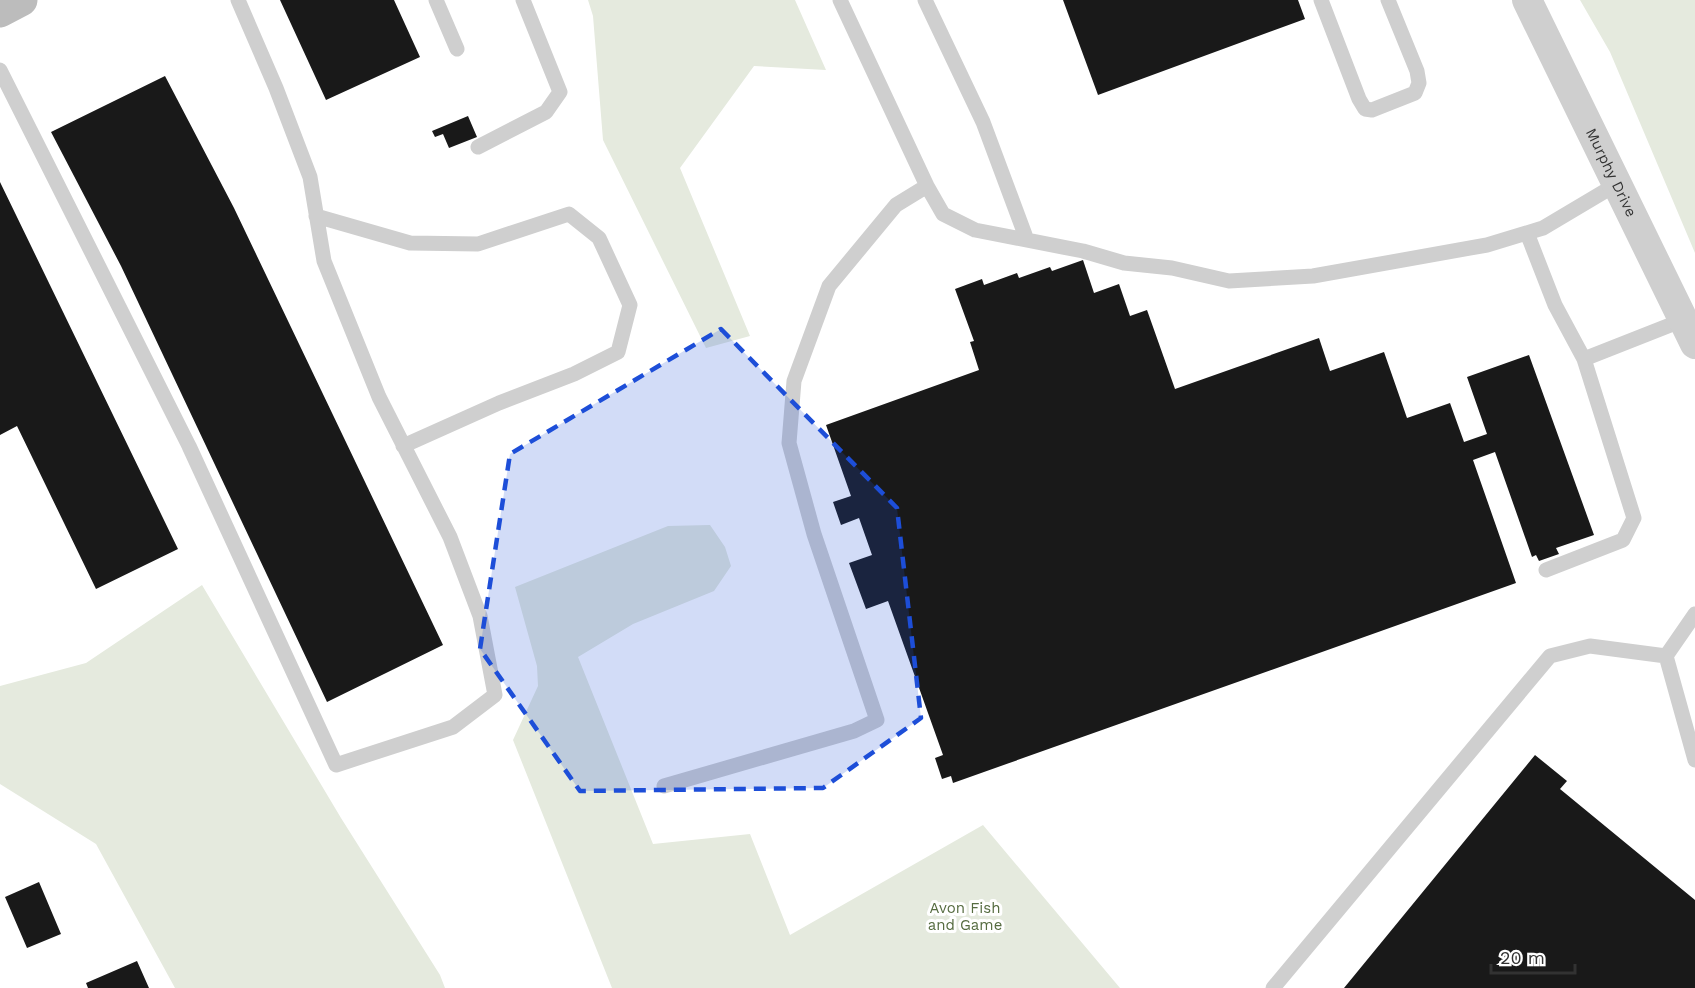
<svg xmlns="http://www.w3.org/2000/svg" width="1695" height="988" viewBox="0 0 1695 988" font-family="'Work Sans',sans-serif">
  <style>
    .green { fill: #e5eade }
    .building { fill: #191919 }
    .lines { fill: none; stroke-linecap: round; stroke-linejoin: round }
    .lane { stroke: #cfcfcf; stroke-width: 15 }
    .street { stroke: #cfcfcf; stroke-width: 30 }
    .secondary { stroke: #bcbcbc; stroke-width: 33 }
    .marked { fill: #1d4ed8; fill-opacity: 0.2; stroke: #1d4ed8; stroke-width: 4.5; stroke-dasharray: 12 8; stroke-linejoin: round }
    .labels { text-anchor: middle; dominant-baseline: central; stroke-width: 6; stroke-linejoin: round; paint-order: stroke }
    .street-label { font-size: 15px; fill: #323232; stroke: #fff }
    .park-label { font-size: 15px; fill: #566c40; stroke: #fff }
  </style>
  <rect width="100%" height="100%" fill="#fff"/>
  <path class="green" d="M588,0H795L826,70L754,66L680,168L750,336L706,348L603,140L593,16Z
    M1580,0H1695V253L1610,52Z
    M710,525L725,547L731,566L714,591L633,624L578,657L653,844L750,834L790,935L983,825L1120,988H612L513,740L538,686L537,666L515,587L668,526Z
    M202,585L341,818L440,975L445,988H175L96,844L0,784V686L86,663Z"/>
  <path class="building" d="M280,0H394L420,57L326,100Z
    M1063,0H1298L1305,19L1098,95Z
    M165,76L234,208L443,645L327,702L121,266L51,132Z
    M468,116L477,137L449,148L443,134L435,137L432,131Z
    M0,182L178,549L96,589L17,426L0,435Z
    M1083,260L1094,293L1119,284L1130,316L1147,310L1175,389L1319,338L1330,371L1384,352L1407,418L1450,403L1464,442L1487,434L1467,377L1529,355L1594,535L1556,548L1559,554L1539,561L1536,555L1532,557L1495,452L1473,460L1516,583L953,783L951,776L942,779L935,758L943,755L888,601L866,609L849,563L872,555L859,518L841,525L833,502L851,496L826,425L979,370L970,342L974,341L955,289L982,279L984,285L1017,273L1019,278L1050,267L1052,271Z
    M1535,755L1567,781L1560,789L1695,900V988H1344Z
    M39,882L61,934L27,948L5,897Z
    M137,961L149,988H88L86,983Z"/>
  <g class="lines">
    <path class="lane" d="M436,0L457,49
      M840,0L927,186L943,214L975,230L1083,251L1124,263L1172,268L1229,281L1313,276L1487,245L1543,228L1617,184
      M925,0L983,122L1027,240
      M1321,0L1359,99L1365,109L1372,110L1415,93L1419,83L1417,71L1388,0
      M0,70L189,446L336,765L453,727L495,695L480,616L450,537L379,397L324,261L310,177L276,88L238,0
      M478,147L546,112L560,92L523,0
      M316,216L410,243L478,244L569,214L599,238L630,305L618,352L574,374L499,403L403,446
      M1527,233L1555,305L1584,359L1683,320
      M1546,570L1623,540L1634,518L1584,359
      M1695,614L1666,656L1695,760
      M664,786L854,731L877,720L814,534L789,443L794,381L829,286L896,205L927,186
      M1273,988L1550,656L1590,646L1666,656"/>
    <path class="street" id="s1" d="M1527,0L1695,344"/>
    <path class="secondary" d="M0,11L21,0"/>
  </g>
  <path class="marked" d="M721,329L897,508L921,718L823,788L580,791L480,649L510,454Z"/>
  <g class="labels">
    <g class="street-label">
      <text stroke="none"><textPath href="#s1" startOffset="192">Murphy Drive</textPath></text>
    </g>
    <g class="park-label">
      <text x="965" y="908">Avon Fish<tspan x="965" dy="17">and Game</tspan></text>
    </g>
  </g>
  <path d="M1491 964v9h84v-9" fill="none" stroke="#323232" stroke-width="3"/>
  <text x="1500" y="964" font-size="18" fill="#323232" stroke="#ffffff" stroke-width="4.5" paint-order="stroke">20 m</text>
</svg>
